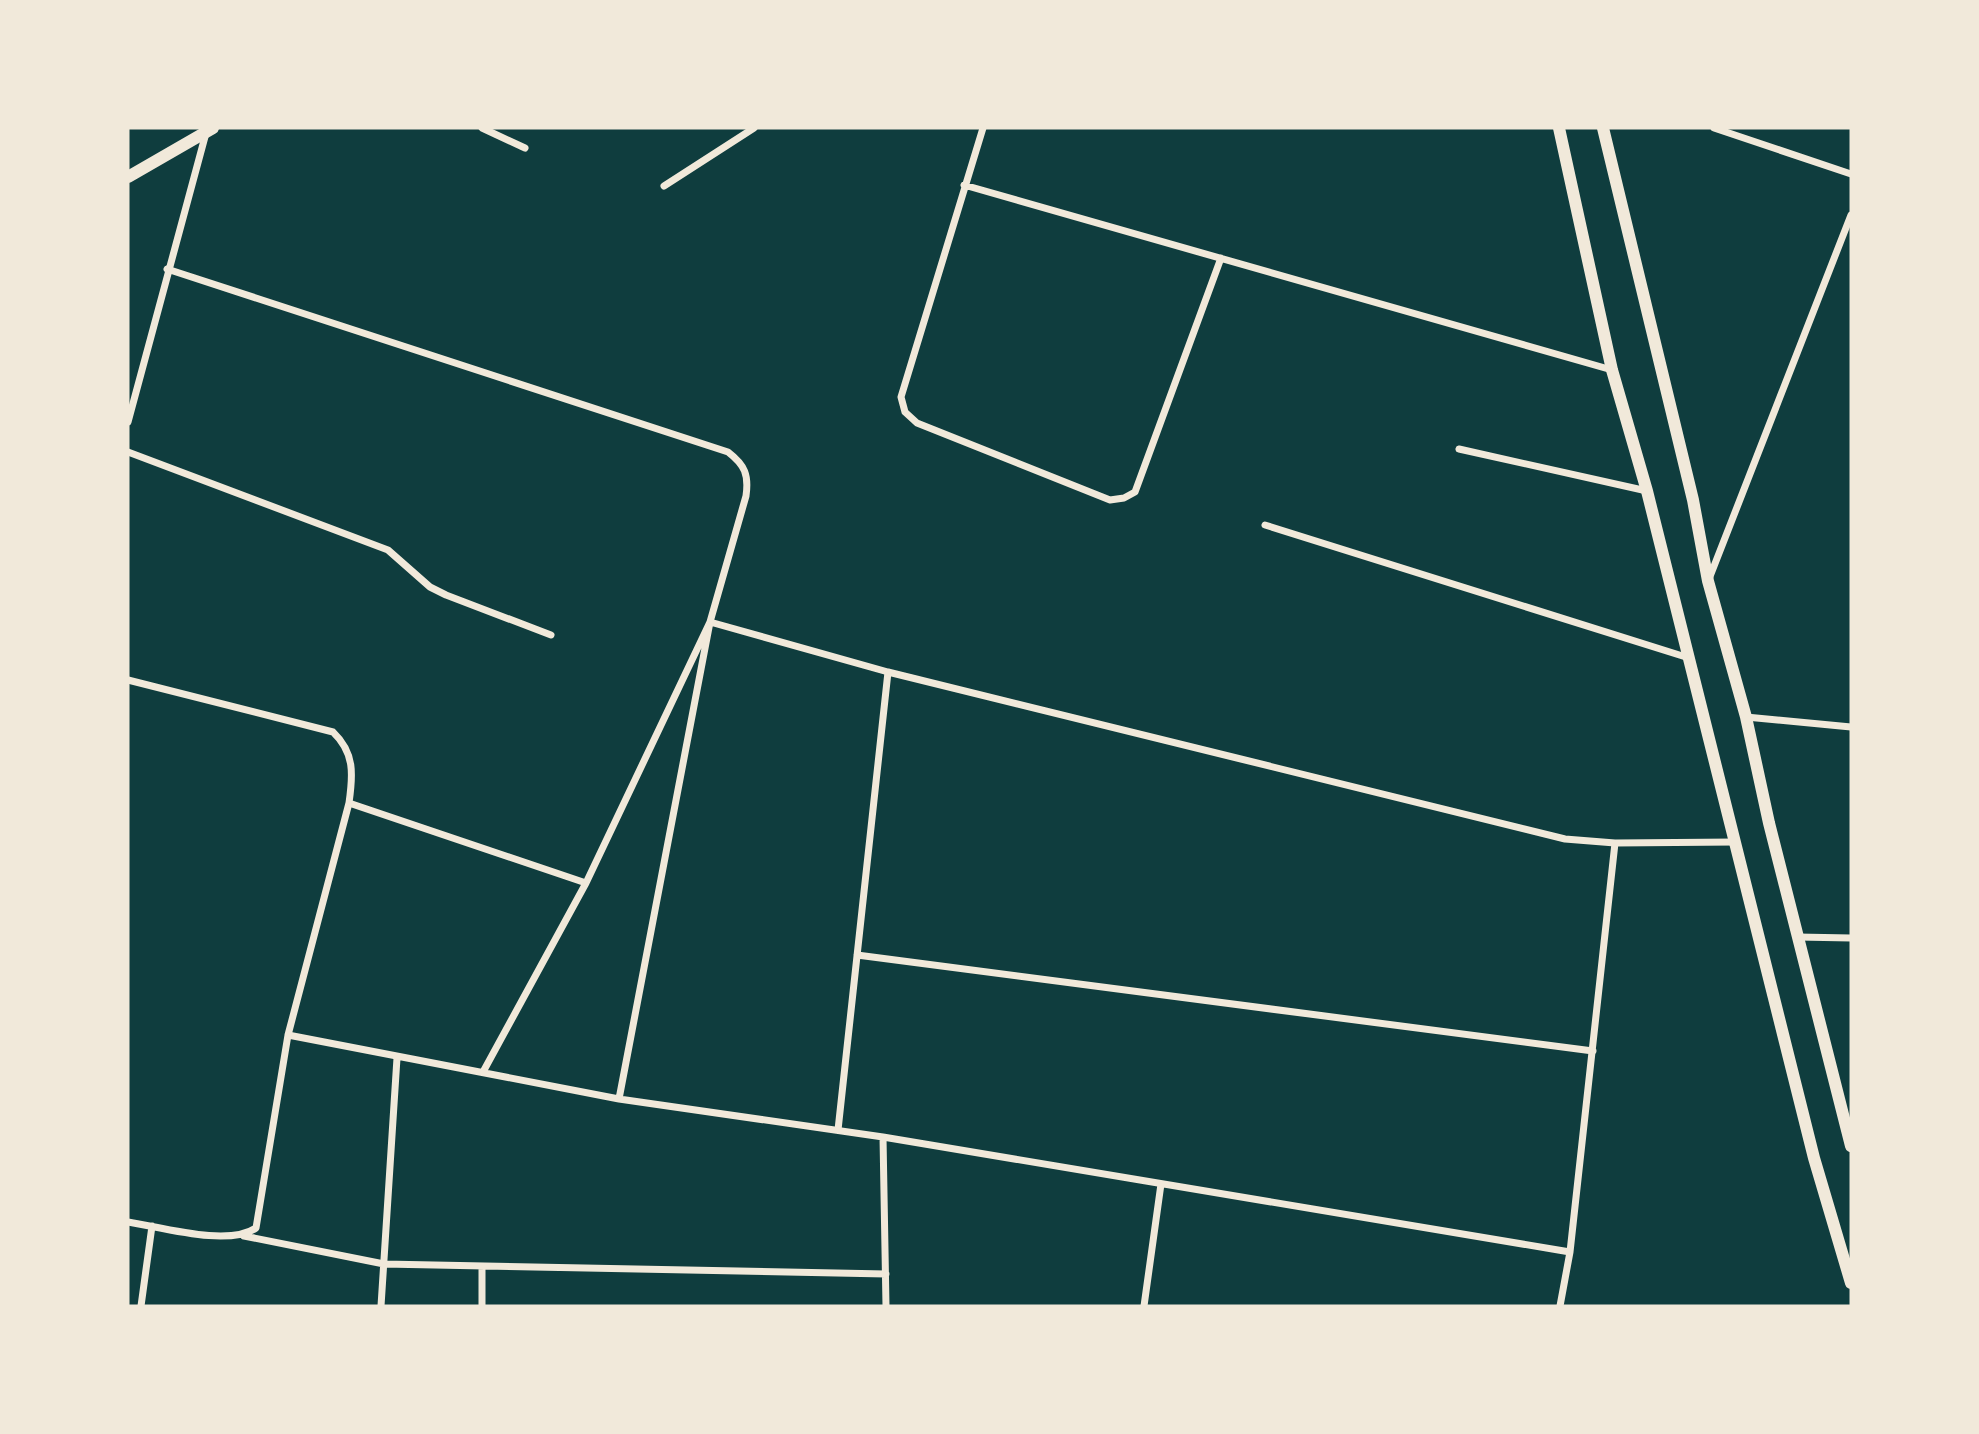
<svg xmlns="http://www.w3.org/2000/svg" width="1979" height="1434" viewBox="0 0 1979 1434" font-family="'Titillium Web',sans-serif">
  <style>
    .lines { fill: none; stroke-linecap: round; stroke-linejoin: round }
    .minor { stroke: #f1e9da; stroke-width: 7 }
    .tertiary { stroke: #f1e9da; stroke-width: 12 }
  </style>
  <rect width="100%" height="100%" fill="#0f3d3e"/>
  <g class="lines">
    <path class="minor" d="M482,128L525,148
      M983,128L901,397L905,412L917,423L1110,500L1124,498L1135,492L1221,258
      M1714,128L1851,174
      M964,185L1612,370
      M664,186L754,128
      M167,269L728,452C745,465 749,475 746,496L710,622L619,1099L883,1137L1570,1252
      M128,422L206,133
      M1459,449L1647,491
      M128,452L388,550L430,587L446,595L551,635
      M1265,525L1689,658
      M1709,579L1851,215
      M128,680L333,732C355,753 353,775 349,803L288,1035L256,1228C228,1247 161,1227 128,1222
      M1746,717L1851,727
      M349,803L586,883
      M1797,937L1851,938
      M857,955L1593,1051
      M288,1035L619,1099
      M483,1072L586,883L710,622L888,672L1565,839L1615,843L1735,842
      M838,1130L888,672
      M883,1137L886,1306
      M244,1236L384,1264L886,1274
      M482,1266V1306
      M141,1306L152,1226
      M381,1306L397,1058
      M1144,1306L1161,1184
      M1560,1306L1570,1252L1615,843"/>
    <path class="tertiary" d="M1559,128L1612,370L1647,491L1814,1158L1851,1283
      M1603,128L1693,500L1708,581L1746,717L1769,823L1851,1146
      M128,177L213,128"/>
  </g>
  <rect width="1979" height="1434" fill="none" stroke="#f1e9da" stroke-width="259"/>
</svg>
